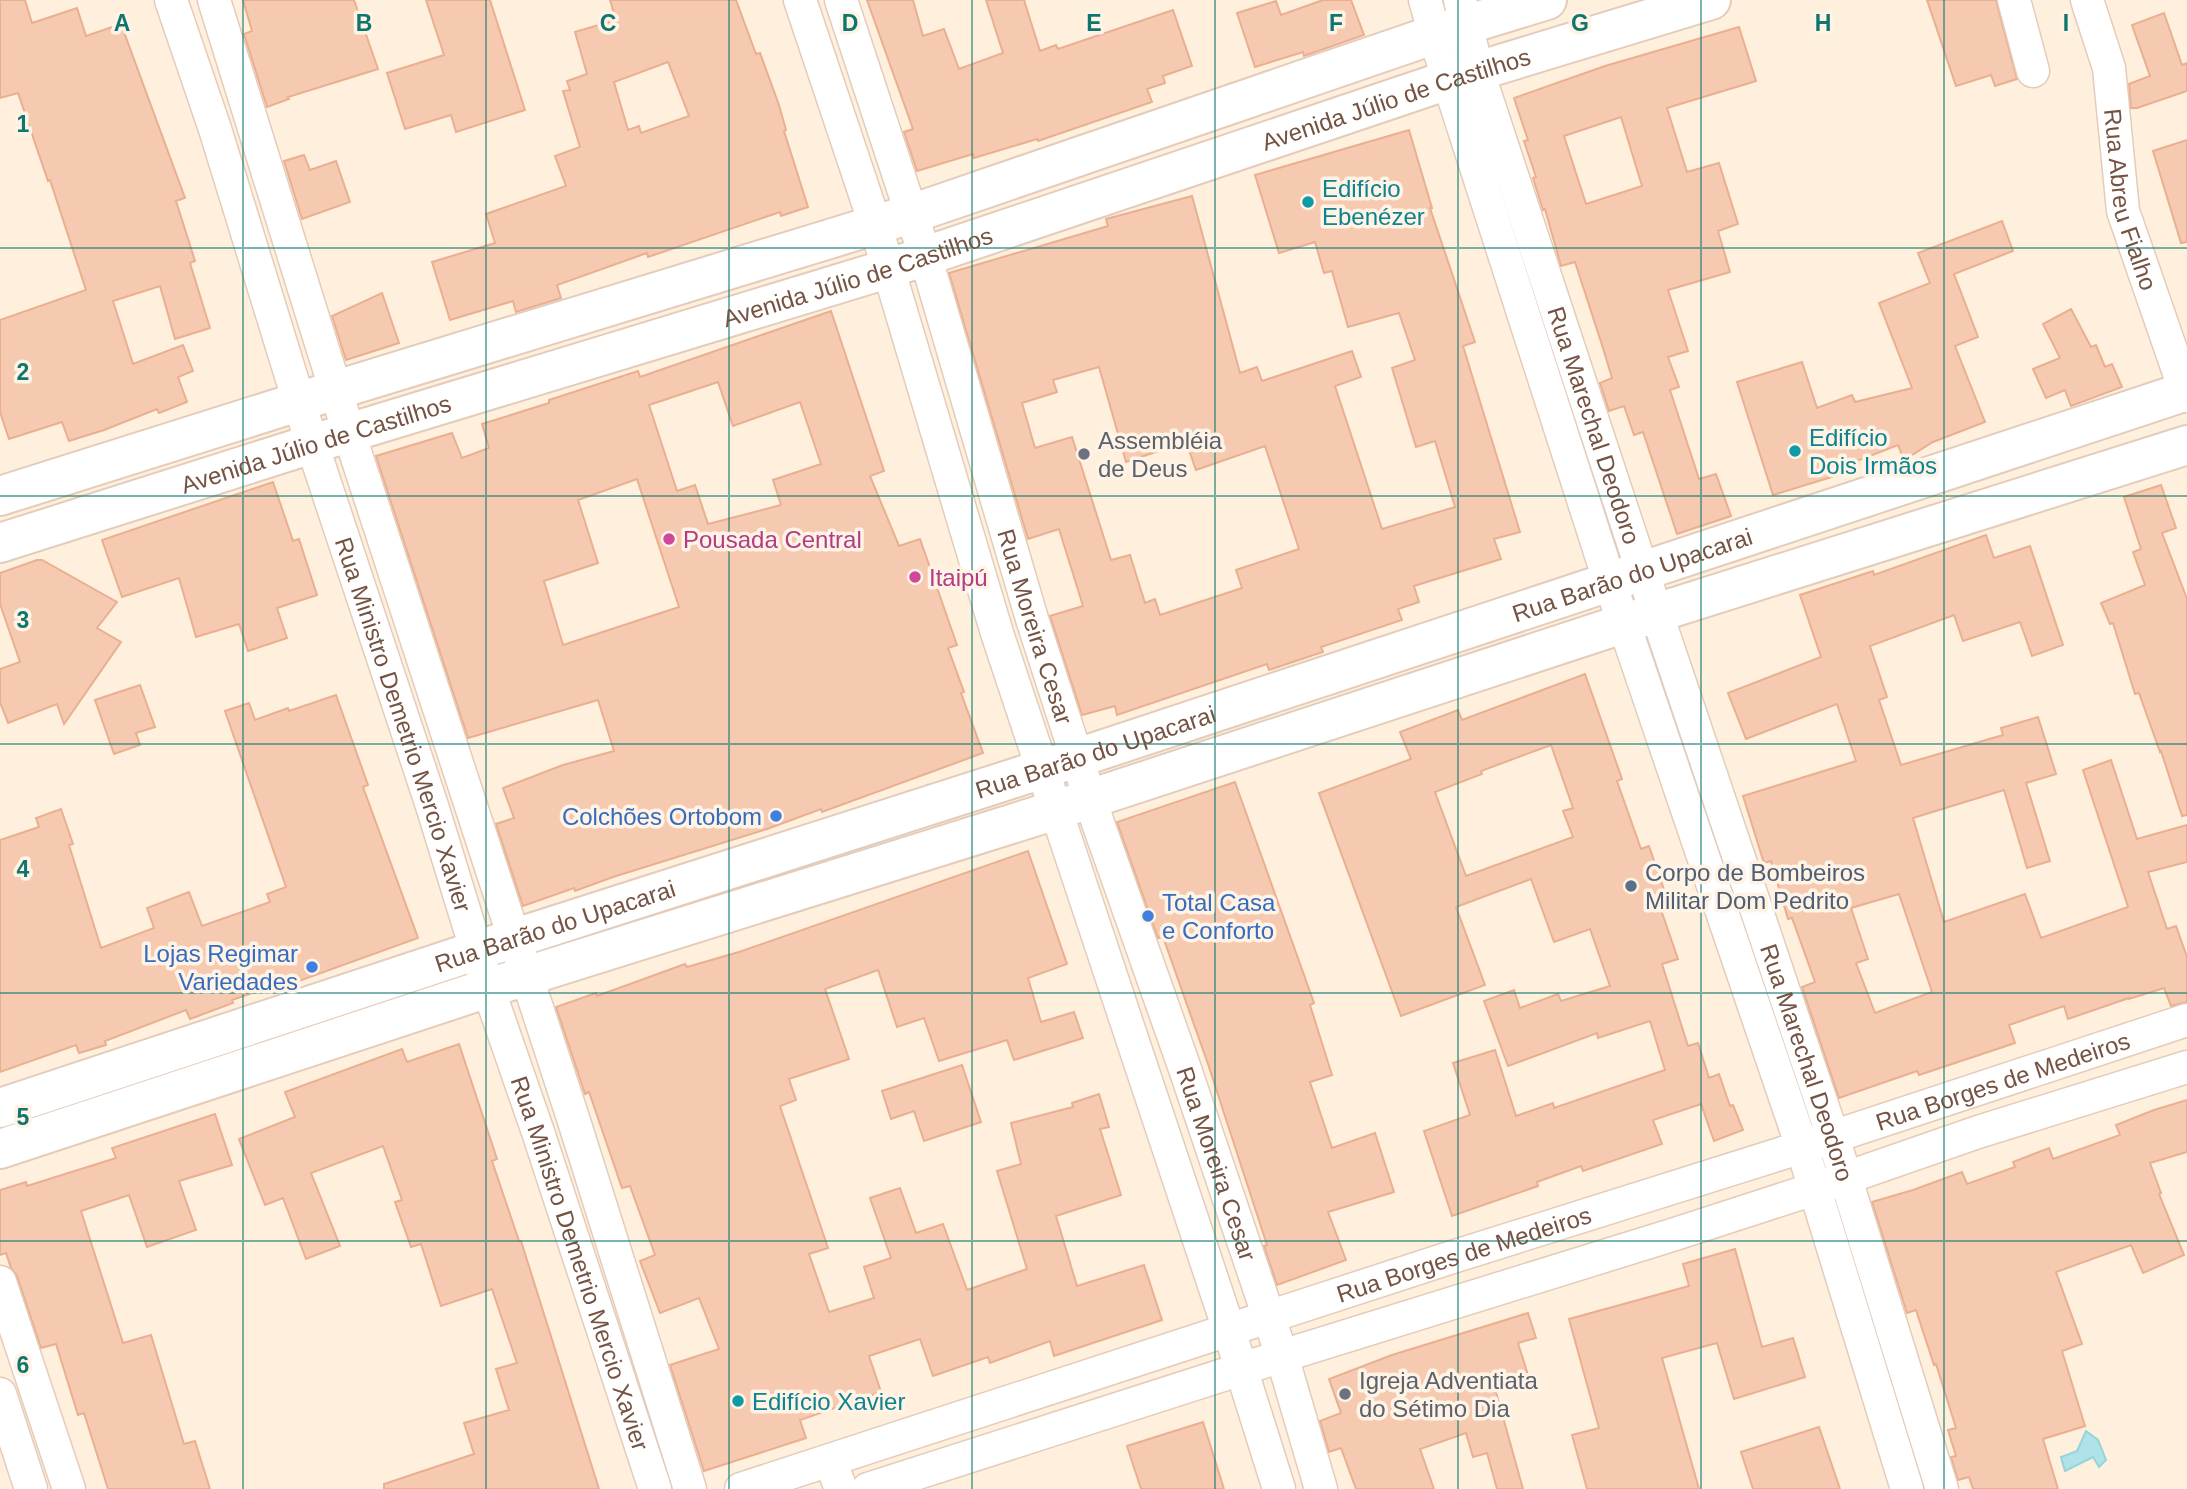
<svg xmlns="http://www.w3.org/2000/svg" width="2187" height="1489" viewBox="0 0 2187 1489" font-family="Arial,sans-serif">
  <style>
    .water { fill: #b0e3e9; stroke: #95d4db; stroke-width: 2 }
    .building { fill: #f6cab1; stroke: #eaaf90; stroke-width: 2; fill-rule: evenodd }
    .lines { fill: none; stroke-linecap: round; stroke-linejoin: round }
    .minor-casing { stroke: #e4ccbb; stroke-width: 35 }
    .tertiary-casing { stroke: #e4ccbb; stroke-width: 42 }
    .minor { stroke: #fff; stroke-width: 32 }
    .tertiary { stroke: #fff; stroke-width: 38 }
    .grid { fill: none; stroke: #0f766e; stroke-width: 2; stroke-opacity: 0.55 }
    .culture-dot { fill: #0f9aa8; stroke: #fff3e5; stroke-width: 2.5 }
    .worship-dot { fill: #6b7280; stroke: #fff3e5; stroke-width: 2.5 }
    .hotel-dot { fill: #d1479c; stroke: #fff3e5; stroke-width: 2.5 }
    .shop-dot { fill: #3f7fe0; stroke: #fff3e5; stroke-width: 2.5 }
    .service-dot { fill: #5c6f8a; stroke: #fff3e5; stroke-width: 2.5 }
    .labels { text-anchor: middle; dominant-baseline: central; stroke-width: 7; stroke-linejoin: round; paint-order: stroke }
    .street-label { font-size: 24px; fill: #755343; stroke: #fff3e5 }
    .culture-label { font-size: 24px; fill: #0d838f; stroke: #fff3e5; text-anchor: start }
    .worship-label { font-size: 24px; fill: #5b616d; stroke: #fff3e5; text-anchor: start }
    .hotel-label { font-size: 24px; fill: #b23c85; stroke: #fff3e5; text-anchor: start }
    .shop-label { font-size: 24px; fill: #366cbe; stroke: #fff3e5; text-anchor: end }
    .service-label { font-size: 24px; fill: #4e5e75; stroke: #fff3e5; text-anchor: start }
    .grid-label { font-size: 23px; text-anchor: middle; font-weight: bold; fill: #0f766e; stroke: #fff3e5; stroke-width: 7; stroke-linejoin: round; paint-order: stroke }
  </style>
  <rect width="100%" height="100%" fill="#fef0dc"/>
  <path class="water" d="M2086,1431L2098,1440L2106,1460L2099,1467L2093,1457L2065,1471L2061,1457L2077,1451Z"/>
  <path class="building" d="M0,0H25L32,23L77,8L86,36L121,24L185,198L176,201L195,261L190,263L210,328L175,339L160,286L113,301L133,364L183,345L193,371L178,377L187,402L159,413L157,409L104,430L69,441L62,422L9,439L0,412V320L86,290L50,180L48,181L18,93L0,98Z
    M243,0H354L378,69L288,97L289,99L267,107L244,34L252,31Z
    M426,0H490L525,110L456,132L451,115L405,129L387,73L444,55Z
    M610,0H736L756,54L760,53L779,105L786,130L784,131L808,207L781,216L780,212L648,257L647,253L557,285L561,298L516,312L513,301L450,320L432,262L495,243L486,214L566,186L555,156L580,147L563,91L570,90L567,81L587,74L575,32L616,20ZM668,62L689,116L641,133L639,126L628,130L614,82Z
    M867,0H913L923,36L944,29L959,69L1003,53L986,0H1024L1040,51L1056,45L1058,49L1173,10L1192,66L1163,76L1165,83L1147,89L1152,102L1038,141L1037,139L974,158L973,154L917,171L904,132L913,129Z
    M1323,0H1351L1364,35L1304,56L1303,52L1255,67L1237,13L1276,1L1281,15Z
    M1927,0H1996L2017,79L1995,86L1991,75L1956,86Z
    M2164,13L2182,65L2187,63V91L2137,108H2131L2129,84L2150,76L2132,25Z
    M1739,27L1756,81L1667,108L1687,172L1719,163L1738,224L1718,231L1730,272L1668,290L1688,351L1668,357L1679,387L1670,390L1699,479L1716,474L1731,516L1677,534L1643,432L1634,435L1624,406L1609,411L1600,383L1612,378L1602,345L1575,262L1561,266L1545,209L1543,210L1533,178L1536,177L1524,141L1528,140L1514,98L1605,66ZM1621,117L1642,186L1586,204L1564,136Z
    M1409,130L1432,208H1430L1475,342L1463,346L1520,532L1494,539L1501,559L1414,586L1419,602L1398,609L1402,620L1321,647L1323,652L1269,670L1267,664L1117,715L1115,706L1082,715L1050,616L1083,606L1059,529L1028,539L949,273L1108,226L1106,219L1192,196L1240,373L1257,367L1262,381L1352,351L1361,377L1335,386L1382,529L1455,507L1435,441L1416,447L1392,368L1415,360L1399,313L1348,327L1332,271L1324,273L1315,242L1279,253L1255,175ZM1099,367L1126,462L1186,442L1196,470L1265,446L1299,549L1236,570L1242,588L1160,615L1155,599L1145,603L1130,555L1111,560L1072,437L1035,448L1022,403L1057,392L1053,380Z
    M2187,140V242L2181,243L2153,151Z
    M304,155L310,170L336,161L350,202L302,219L284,161Z
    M2002,221L2013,251L1954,274L1978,337L1955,346L1985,422L1933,442L1904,460L1898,445L1836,469L1838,475L1773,495L1737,382L1802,362L1817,408L1852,395L1855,402L1912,388L1879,303L1930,283L1918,253Z
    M382,293L399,343L346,360L332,316Z
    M2071,309L2091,347L2096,345L2105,367L2112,364L2122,387L2071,406L2065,390L2046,398L2033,369L2060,358L2043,324Z
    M831,311L884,471L870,476L899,546L920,539L957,645L948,648L964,692L961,693L983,753L822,812L821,809L767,829L613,877L575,891L574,888L523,906L496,824L514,818L503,788L563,765L614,751L598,700L468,738L376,456L452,433L462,458L489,448L482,424L549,403V400L638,371L640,377ZM718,382L733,426L800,402L821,464L773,480L781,505L708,524L695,485L677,491L649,405ZM637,479L679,607L563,645L544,581L598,563L578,500Z
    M273,482L293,541L299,539L317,595L277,608L287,638L248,651L239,624L196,637L179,578L122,597L102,540Z
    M2161,485L2176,528L2162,533L2187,599V815L2182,816L2161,751L2160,752L2139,693L2135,694L2113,623L2110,624L2101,603L2145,585L2133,552L2141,549L2124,497Z
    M1986,535L1994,558L2030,546L2063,645L2032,656L2020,622L1963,641L1954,615L1870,646L1887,697L1879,700L1901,765L2003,735L2001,728L2038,717L2056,774L2026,783L2050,861L2027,868L2004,790L1913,818L1944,922L2025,894L2041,938L2128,907L2083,770L2111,760L2137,839L2187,825V862L2148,872L2167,929L2176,926L2187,957V1002L2171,1006L2164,988L2129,999V998L2068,1019L2064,1006L2009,1025L2015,1043L1919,1075L1917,1071L1839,1098L1802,987L1815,982L1792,918L1788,919L1771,861L1764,863L1743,796L1856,761L1837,704L1746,739L1728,693L1821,657L1800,595L1873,571L1874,575ZM1899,894L1932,992L1875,1013L1856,963L1868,959L1851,908Z
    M37,560H42L117,602L97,628L121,642L64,724L57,704L8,723L0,702V669L20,662L0,604V573Z
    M1585,674L1622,779L1617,781L1641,849L1649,846L1668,901L1659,904L1678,959L1662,964L1688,1046L1698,1043L1709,1078L1719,1074L1730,1106L1733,1105L1743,1130L1714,1141L1701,1104L1653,1120L1662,1144L1583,1171L1581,1166L1537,1182L1538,1186L1452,1216L1424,1131L1470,1115L1453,1063L1495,1050L1516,1116L1553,1103L1554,1108L1665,1070L1650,1021L1598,1038L1597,1033L1508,1066L1484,1001L1514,990L1520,1008L1558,994L1561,1001L1610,986L1590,929L1554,942L1531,879L1456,907L1485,985L1401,1016L1319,793L1411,759L1400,732L1458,710L1462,720ZM1551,745L1573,808L1563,811L1573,837L1466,876L1435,792L1482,774L1481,771Z
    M140,685L155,727L136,733L140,745L114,754L95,700Z
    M336,695L368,785L363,787L418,938L299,981L298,977L232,1000L233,1003L190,1019L186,1010L105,1041L106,1045L79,1053L76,1045L0,1072V840L39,827L36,818L61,809L73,844L69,845L101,948L154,928L147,908L189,892L202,926L270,902L267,894L286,887L225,711L249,703L255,720L288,708L289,711Z
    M1235,782L1314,1003L1310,1005L1332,1075L1310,1082L1332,1148L1375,1133L1394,1192L1328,1212L1346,1260L1277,1285L1264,1246L1267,1245L1208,1064L1163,937L1158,938L1117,822Z
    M1028,851L1067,964L1028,978L1041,1022L1074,1012L1083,1038L1014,1060L1007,1040L939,1061L924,1018L897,1027L878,970L825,989L849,1059L789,1079L796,1100L780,1106L828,1248L809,1254L829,1312L874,1298L864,1267L891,1258L870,1198L900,1188L916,1233L943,1224L967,1290L1027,1269L997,1171L1021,1164L1011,1123L1073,1107L1072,1103L1099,1094L1109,1127L1100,1129L1121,1195L1056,1216L1077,1286L1144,1265L1162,1320L1054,1356L1050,1341L990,1363L988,1357L933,1376L920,1339L869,1356L881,1392L800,1420L806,1438L704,1471L670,1365L719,1349L699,1298L660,1313L640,1261L655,1255L630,1186L622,1188L589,1092L585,1094L556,1007L596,993L597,996L685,964L687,967L739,952Z
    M459,1044L497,1159L492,1161L519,1241H521L599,1489H384V1484L474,1454L464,1423L509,1410L496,1369L517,1363L492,1289L441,1306L421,1244L411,1247L395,1202L402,1200L383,1146L311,1173L340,1246L306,1259L283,1198L265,1205L239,1139L295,1117L285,1092L402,1049L407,1062Z
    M962,1065L981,1122L924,1141L914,1111L891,1119L882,1091Z
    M2187,1100V1152L2150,1163L2161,1193L2159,1194L2184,1255L2143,1273L2131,1245L2056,1272L2082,1344L2062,1351L2085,1426L2043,1439L2058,1489H1973L1969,1477L1958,1480L1951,1457L1956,1456L1948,1430L1956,1428L1936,1364L1934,1365L1916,1310L1907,1313L1872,1202L1913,1190L1962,1172L1967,1184L2015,1167L2013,1162L2049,1148L2053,1159L2120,1135L2116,1125L2154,1110Z
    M215,1114L232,1165L179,1181L196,1230L147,1247L129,1195L81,1211L123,1343L151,1335L184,1444L195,1441L210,1489H108L84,1413L78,1415L56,1344L41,1348L17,1276L11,1268L6,1253L0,1255V1190L26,1182L27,1186L116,1158L112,1148Z
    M1735,1249L1762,1347L1793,1338L1805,1377L1734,1399L1717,1343L1662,1358L1699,1489H1587L1572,1435L1599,1428L1569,1319L1689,1286L1683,1264Z
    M1528,1313L1536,1338L1518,1343L1528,1375L1494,1385L1523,1489H1497L1487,1453L1473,1457L1466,1433L1420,1449L1434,1489H1356L1341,1448L1329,1452L1320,1421L1341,1413L1329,1379L1392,1355Z
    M1203,1422L1224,1489H1141L1127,1446Z
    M1819,1427L1840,1489H1753L1741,1452Z"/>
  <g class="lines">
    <g class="minor-casing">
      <g id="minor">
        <path id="s1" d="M171,0L215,129L312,444L433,809L488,988L538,1132L655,1489"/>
        <path d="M214,0L349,433L573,1118L690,1489"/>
        <path d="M800,0L875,224L997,633L1229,1330L1279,1489"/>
        <path id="s2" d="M841,0L925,255L1032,619L1098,823L1184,1066L1282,1356L1321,1489"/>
        <path d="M1425,0L1448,80L1610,583L1802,1147L1907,1489"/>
        <path id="s3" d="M1460,0L1478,72L1642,570L1833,1137L1942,1489"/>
        <path d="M2014,0L2033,71"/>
        <path id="s4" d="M2087,0L2109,68L2123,211L2187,396"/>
        <path d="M0,1282L69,1489"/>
        <path d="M0,1394L31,1489"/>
        <path d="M830,1460L841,1489"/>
        <path id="s5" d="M741,1489L1443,1260L1802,1147L2187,1020"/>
        <path d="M868,1489L1282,1356L1672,1235L1814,1189L1978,1132L2187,1067"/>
      </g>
    </g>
    <g class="tertiary-casing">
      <g id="tertiary">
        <path d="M0,496L336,390L911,214L1436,34L1547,0"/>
        <path id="s6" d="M0,543L312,444L887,269L1448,80L1711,0"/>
        <path id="s7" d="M0,1108L478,950L1077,758L2187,391"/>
        <path d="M0,1149L488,988L1056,810L1656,613L2187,445"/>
      </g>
    </g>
    <use href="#minor" class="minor"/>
    <use href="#tertiary" class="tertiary"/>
  </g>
  <path class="grid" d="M243,0V1489M486,0V1489M729,0V1489M972,0V1489M1215,0V1489M1458,0V1489M1701,0V1489M1944,0V1489M0,248H2187M0,496H2187M0,744H2187M0,993H2187M0,1241H2187"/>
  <g class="culture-dot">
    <circle cx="1308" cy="202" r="7"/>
    <circle cx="1795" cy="451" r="7"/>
    <circle cx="738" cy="1401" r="7"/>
  </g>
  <g class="worship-dot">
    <circle cx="1084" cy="454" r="7"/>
    <circle cx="1345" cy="1394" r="7"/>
  </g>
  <g class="hotel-dot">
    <circle cx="669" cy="539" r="7"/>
    <circle cx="915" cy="577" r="7"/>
  </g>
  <g class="shop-dot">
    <circle cx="776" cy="816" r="7"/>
    <circle cx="1148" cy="916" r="7"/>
    <circle cx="312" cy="967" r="7"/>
  </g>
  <circle class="service-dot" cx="1631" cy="886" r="7"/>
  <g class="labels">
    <g class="street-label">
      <text stroke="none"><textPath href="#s6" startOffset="1465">Avenida Júlio de Castilhos</textPath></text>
      <text stroke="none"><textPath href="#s4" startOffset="205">Rua Abreu Fialho</textPath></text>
      <text stroke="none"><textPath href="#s6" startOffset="898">Avenida Júlio de Castilhos</textPath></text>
      <text stroke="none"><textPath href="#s3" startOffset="446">Rua Marechal Deodoro</textPath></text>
      <text stroke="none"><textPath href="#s6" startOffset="331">Avenida Júlio de Castilhos</textPath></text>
      <text stroke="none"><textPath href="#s7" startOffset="1717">Rua Barão do Upacarai</textPath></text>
      <text stroke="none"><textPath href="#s2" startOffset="656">Rua Moreira Cesar</textPath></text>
      <text stroke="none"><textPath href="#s1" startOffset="761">Rua Ministro Demetrio Mercio Xavier</textPath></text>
      <text stroke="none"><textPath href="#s7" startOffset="1152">Rua Barão do Upacarai</textPath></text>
      <text stroke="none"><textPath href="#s7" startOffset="584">Rua Barão do Upacarai</textPath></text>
      <text stroke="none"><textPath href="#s3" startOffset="1118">Rua Marechal Deodoro</textPath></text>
      <text stroke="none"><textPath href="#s5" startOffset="1326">Rua Borges de Medeiros</textPath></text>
      <text stroke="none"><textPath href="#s2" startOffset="1223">Rua Moreira Cesar</textPath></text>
      <text stroke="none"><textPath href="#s5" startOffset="760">Rua Borges de Medeiros</textPath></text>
      <text stroke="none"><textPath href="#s1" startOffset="1328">Rua Ministro Demetrio Mercio Xavier</textPath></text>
    </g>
    <g class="culture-label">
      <text x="1322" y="188">Edifício<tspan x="1322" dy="28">Ebenézer</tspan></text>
      <text x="1809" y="437">Edifício<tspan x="1809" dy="28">Dois Irmãos</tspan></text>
      <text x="752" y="1401">Edifício Xavier</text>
    </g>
    <g class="worship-label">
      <text x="1098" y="440">Assembléia<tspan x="1098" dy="28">de Deus</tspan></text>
      <text x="1359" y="1380">Igreja Adventiata<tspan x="1359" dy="28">do Sétimo Dia</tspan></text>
    </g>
    <g class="hotel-label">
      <text x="683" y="539">Pousada Central</text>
      <text x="929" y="577">Itaipú</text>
    </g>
    <g class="shop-label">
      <text x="762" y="816">Colchões Ortobom</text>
      <text x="1162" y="902" text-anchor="start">Total Casa<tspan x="1162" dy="28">e Conforto</tspan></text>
      <text x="298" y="953">Lojas Regimar<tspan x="298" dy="28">Variedades</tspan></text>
    </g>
    <g class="service-label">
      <text x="1645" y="872">Corpo de Bombeiros<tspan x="1645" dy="28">Militar Dom Pedrito</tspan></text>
    </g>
  </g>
  <g class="grid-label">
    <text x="122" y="31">A</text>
    <text x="364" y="31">B</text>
    <text x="608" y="31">C</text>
    <text x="850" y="31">D</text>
    <text x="1094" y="31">E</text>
    <text x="1336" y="31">F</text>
    <text x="1580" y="31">G</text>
    <text x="1823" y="31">H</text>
    <text x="2066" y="31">I</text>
    <text x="23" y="132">1</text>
    <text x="23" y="380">2</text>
    <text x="23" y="628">3</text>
    <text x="23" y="877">4</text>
    <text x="23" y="1125">5</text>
    <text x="23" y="1373">6</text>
  </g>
</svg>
